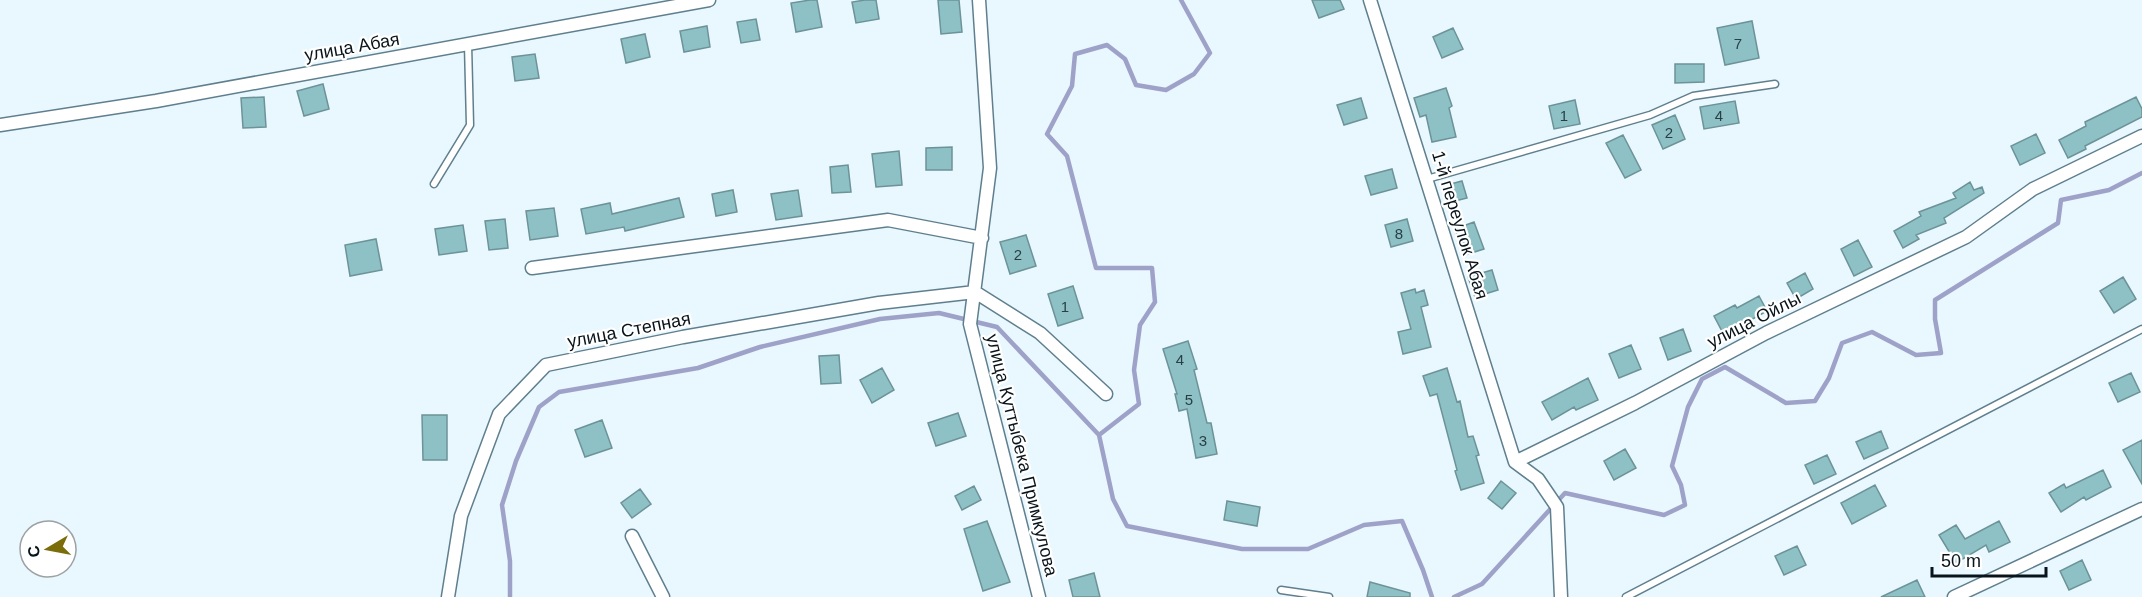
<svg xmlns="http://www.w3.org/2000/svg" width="2142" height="597" viewBox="0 0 2142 597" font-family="Arial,sans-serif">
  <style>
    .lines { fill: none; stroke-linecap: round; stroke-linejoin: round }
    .stream { stroke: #9ea2c8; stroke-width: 4.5 }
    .building { fill: #8dc1c6; stroke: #6c9397; stroke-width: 1.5 }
    .lane-casing { stroke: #5f7f8e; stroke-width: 9 }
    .street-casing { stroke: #5f7f8e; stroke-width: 15 }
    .lane { stroke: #fff; stroke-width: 6 }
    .street { stroke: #fff; stroke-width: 12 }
    .labels { text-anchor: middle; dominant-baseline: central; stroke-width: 4.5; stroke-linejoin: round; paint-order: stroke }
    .number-label { font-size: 15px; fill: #293f45 }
    .street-label { font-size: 18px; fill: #08141a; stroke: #fff }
  </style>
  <rect width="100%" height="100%" fill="#e9f7fe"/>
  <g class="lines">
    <path class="stream" d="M1099,435L1139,404L1134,370L1140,325L1155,302L1152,268H1096L1067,156L1047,134L1072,86L1075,54L1107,45L1125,59L1136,85L1166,90L1194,74L1210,53L1181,0
      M510,597V561L502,505L516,461L539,407L559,392L698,368L760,347L880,319L939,313L997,327L1099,435L1113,499L1127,526L1242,549H1308L1364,525L1402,521L1423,570L1432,597
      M1454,597L1482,584L1565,493L1664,515L1685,505L1681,485L1672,466L1688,407L1702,379L1725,367L1786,403L1815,401L1829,378L1842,343L1872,332L1916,355L1941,353L1935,319V300L2058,223L2061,200L2109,190L2142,173"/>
  </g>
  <path class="building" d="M810,0H817L822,27L796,32L791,3Z
    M865,0H876L879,19L856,23L852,2Z
    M938,0H959L962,32L941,34Z
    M1312,0H1340L1344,9L1319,18Z
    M756,19L760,40L741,43L737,22Z
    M1752,21L1759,58L1725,65L1717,28Z
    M707,26L710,47L684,52L680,31Z
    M1453,28L1463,49L1442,58L1433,37Z
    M645,34L650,57L626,63L621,39Z
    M535,54L539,78L515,81L512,57Z
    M1675,64H1704V82L1675,83Z
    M323,84L329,109L304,116L297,91Z
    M1446,88L1452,106L1449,108L1456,137L1432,142L1426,115L1420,117L1414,98Z
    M264,97L266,127L243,128L241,98Z
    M2136,97L2142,109V117L2085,146L2086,149L2068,158L2059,140L2086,126L2085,122Z
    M1361,98L1367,118L1344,125L1337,105Z
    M1575,100L1580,124L1554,129L1549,106Z
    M1735,101L1739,123L1704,129L1700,107Z
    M1675,115L1685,139L1663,149L1652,125Z
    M2036,134L2045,153L2020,165L2011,146Z
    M1623,135L1641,170L1625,178L1606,143Z
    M952,147V170H926V148Z
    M899,151L902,185L876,187L872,154Z
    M848,165L851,192L832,193L830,167Z
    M1392,169L1397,188L1371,195L1365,176Z
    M1462,181L1467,198L1447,203L1443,186Z
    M1970,182L1974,190L1982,187L1984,193L1944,218L1946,223L1916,235L1919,239L1903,248L1894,231L1921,216L1919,212L1956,198L1953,193Z
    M733,190L737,212L716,216L712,194Z
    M798,190L802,216L776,220L771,194Z
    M679,198L684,217L625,231L624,227L586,234L581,209L610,203L612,214Z
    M554,208L558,236L530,240L526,211Z
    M505,219L508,248L489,250L485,221Z
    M1407,219L1413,241L1391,247L1385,225Z
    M1474,222L1484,249L1465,255L1455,229Z
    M463,225L467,251L439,255L435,229Z
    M1026,235L1036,266L1010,274L1000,242Z
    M376,239L382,270L350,276L345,245Z
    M1858,240L1872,267L1854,276L1841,249Z
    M1492,270L1498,290L1475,297L1468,277Z
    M1805,273L1813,289L1796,299L1787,283Z
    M2123,277L2136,299L2114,313L2100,291Z
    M1073,286L1083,318L1058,326L1048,294Z
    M1415,289L1416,293L1424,290L1428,305L1421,307L1431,347L1403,354L1398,332L1411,329L1401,293Z
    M1759,296L1767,311L1724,335L1714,316L1735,305L1737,308Z
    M1683,329L1691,351L1668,360L1660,338Z
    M1188,341L1197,369L1194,370L1207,423H1211L1217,454L1196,458L1187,409L1179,411L1175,394H1177L1163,349Z
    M1631,345L1641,369L1619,378L1609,354Z
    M839,355L841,383L821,384L819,356Z
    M882,368L894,390L872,403L860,380Z
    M1447,368L1457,402L1460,401L1468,437L1473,436L1479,455L1476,456L1484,483L1461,490L1455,471L1457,470L1437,394L1430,396L1423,376Z
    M2131,373L2140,392L2118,402L2109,383Z
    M1588,378L1598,400L1576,410L1574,407L1552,420L1542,402Z
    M958,413L966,436L936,446L928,423Z
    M422,415H447V460H423Z
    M602,420L612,448L585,457L575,430Z
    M1881,431L1888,448L1864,459L1856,442Z
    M2142,440V484L2123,450Z
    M1625,449L1636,468L1614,480L1604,461Z
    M1827,455L1836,474L1814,484L1805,465Z
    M2103,470L2111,487L2086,500L2084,497L2061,512L2049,493L2064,484L2066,488Z
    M1501,481L1516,493L1502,509L1488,498Z
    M1875,485L1886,506L1852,524L1841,503Z
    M974,486L981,500L962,510L955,496Z
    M640,489L651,504L632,518L621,503Z
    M1227,501L1260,507L1257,526L1224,520Z
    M987,521L1010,582L983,591L964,529Z
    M1999,521L2010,542L1989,552L1986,545L1956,563L1939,535L1956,525L1965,539Z
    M1797,546L1806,565L1784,575L1775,556Z
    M2082,560L2091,580L2069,590L2060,571Z
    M1094,573L1100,597H1073L1069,580Z
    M1917,580L1925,597H1881Z
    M1370,582L1410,593V597H1367Z"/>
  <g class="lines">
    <g class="lane-casing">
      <path id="lane" d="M1427,179L1650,115L1693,96L1775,84
        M434,184L470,125L468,44
        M1281,590L1329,597
        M1626,597L2142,329"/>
    </g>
    <g class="street-casing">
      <path id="street" d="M979,0L990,168L970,324L1039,597
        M1370,0L1515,462
        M0,125L156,101L709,0
        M532,268L888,220L982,238
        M632,536L663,597
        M448,597L461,516L499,414L546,365L683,337L879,303L975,292L1040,333L1106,394
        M1561,597L1557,507L1538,479L1515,462L1635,403L1766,333L1966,237L2033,189L2142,136
        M1954,597L2142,509"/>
    </g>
    <use href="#lane" class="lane"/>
    <use href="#street" class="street"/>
  </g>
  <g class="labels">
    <g class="number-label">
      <text x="1738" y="43">7</text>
      <text x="1564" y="115">1</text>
      <text x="1719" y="115">4</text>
      <text x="1669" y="132">2</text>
      <text x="1399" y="233">8</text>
      <text x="1018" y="254">2</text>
      <text x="1065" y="306">1</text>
      <text x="1180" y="359">4</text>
      <text x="1189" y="399">5</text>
      <text x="1203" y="440">3</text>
    </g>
    <g class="street-label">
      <text transform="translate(352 47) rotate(-10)">улица Абая</text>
      <text transform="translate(1460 225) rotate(73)">1-й переулок Абая</text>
      <text transform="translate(1754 320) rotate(-27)">улица Ойлы</text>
      <text transform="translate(629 330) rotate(-11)">улица Степная</text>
      <text transform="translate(1022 455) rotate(76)">улица Куттыбека Примкулова</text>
    </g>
  </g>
  <g transform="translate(48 549) rotate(260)"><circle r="28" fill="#ffffff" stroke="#9ca1a3" stroke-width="1.5"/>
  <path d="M0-4.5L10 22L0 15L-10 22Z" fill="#7a6d0a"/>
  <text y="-9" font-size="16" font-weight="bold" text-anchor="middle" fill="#08141a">С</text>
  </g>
  <path d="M1932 567v9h114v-9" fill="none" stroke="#08141a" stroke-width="3"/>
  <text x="1941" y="567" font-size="18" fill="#08141a" stroke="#ffffff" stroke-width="4.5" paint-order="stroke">50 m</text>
</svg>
